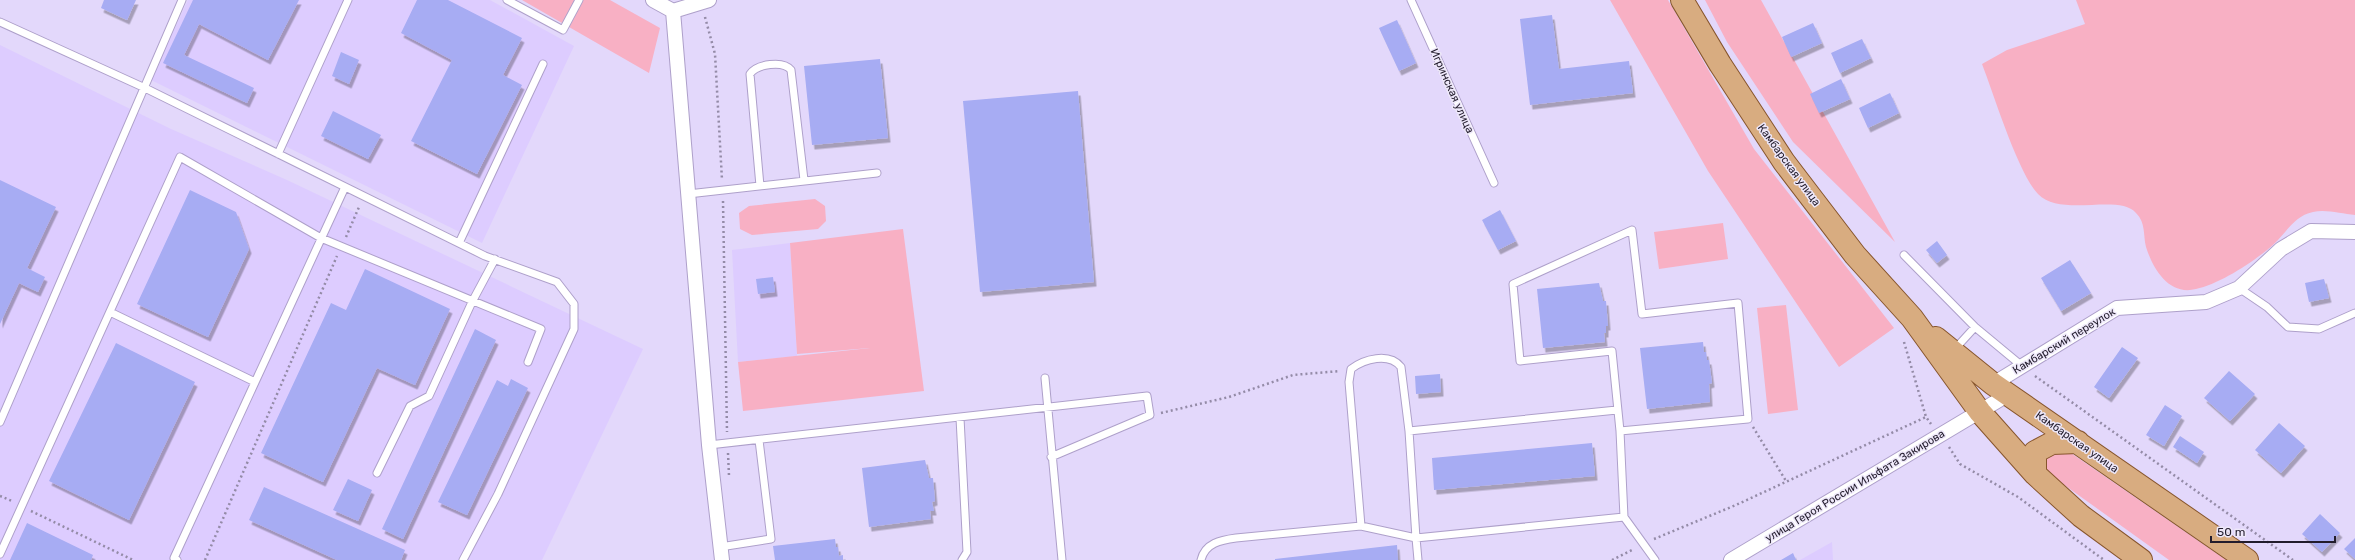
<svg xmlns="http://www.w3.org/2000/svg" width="2355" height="560" viewBox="0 0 2355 560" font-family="Rubik,sans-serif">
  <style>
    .built { fill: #dcf }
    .green { fill: #f8b0c4 }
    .building { fill: #a7acf3; filter: url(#shadow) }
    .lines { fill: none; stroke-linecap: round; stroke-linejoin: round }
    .lane-casing { stroke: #aea0ca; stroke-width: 9 }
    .street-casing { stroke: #aea0ca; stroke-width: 16 }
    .primary-casing { stroke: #87552c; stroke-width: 24 }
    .path { stroke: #948ba7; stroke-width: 2.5; stroke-dasharray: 2 3; stroke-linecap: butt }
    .lane { stroke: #fff; stroke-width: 7 }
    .street { stroke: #fff; stroke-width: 14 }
    .primary { stroke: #d8ac80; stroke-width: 22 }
    .labels { text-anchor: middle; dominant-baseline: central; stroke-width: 3; stroke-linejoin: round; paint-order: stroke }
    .street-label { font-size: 11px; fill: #221c2c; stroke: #eee8fa }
  </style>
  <defs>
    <filter id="shadow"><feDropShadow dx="2.5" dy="4.5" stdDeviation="0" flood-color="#0004"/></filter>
  </defs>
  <rect width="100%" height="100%" fill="#e3d8fb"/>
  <path class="built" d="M188,0H490L574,46L482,243L151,80Z
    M0,45L171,129L287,180L643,349L542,560H0Z
    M790,243L797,356L738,362L732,250Z
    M1832,542L1833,560H1800Z"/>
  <path class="green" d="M522,0H610L660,28L649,73Z
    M1610,0H1668L1754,149L1894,328L1839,367L1708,171Z
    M1705,0H1761L1895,242L1793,142L1727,42Z
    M2076,0H2355V215C2342,214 2326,209 2313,212C2294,216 2287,232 2274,244C2255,261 2220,284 2196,289C2169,296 2153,269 2146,247C2143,235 2146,223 2136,213C2119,193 2061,218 2038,194C2018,173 1994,95 1982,64L2007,50L2085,24Z
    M815,199L825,206L826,221L818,229L752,235L740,229L739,213L749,206Z
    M1723,223L1728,259L1659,269L1654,232Z
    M903,229L924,391L743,411L738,362L870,348L797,354L790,243Z
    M1786,305L1798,410L1768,414L1757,308Z
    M2068,451L2226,560H2169L2056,479L2046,469L2044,455Z"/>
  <path class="building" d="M104,0H136L127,20L101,8Z
    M193,0H299L268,60L199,24L184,55L254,88L247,103L163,63Z
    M417,0H448L522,38L503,75L522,85L477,174L411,141L452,60L401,33Z
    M1552,15L1559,69L1629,61L1633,93L1530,105L1520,19Z
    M1397,20L1416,63L1399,71L1379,28Z
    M1813,23L1822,43L1791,57L1782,37Z
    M1862,39L1871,58L1840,73L1831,53Z
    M341,52L359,60L349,84L332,76Z
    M880,59L888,138L812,145L804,66Z
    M1841,79L1850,99L1819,113L1810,94Z
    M1078,91L1094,282L980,292L963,101Z
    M1890,93L1899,113L1868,128L1859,108Z
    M333,111L381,135L368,159L321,136Z
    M0,180L56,207L27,268L45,277L38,292L19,283L0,324Z
    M190,190L236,212L249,249L208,337L137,304Z
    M1500,210L1516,241L1498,250L1482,220Z
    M1937,241L1947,255L1937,263L1926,250Z
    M2070,260L2091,293L2061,311L2041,278Z
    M365,269L450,309L415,385L377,368L323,482L261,453L331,303L346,310Z
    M773,277L775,292L758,294L756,279Z
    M2324,279L2329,298L2309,302L2305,283Z
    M1599,283L1603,301H1606L1608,326H1606V333H1604L1605,342L1543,348L1537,289Z
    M475,329L496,340L403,539L382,529Z
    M1703,342L1704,352H1706L1707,360H1709L1712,383L1709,384L1710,402L1647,409L1640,348Z
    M116,343L195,382L129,520L49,481Z
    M2122,347L2138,358L2109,398L2094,387Z
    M2229,371L2255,394L2230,421L2204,398Z
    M1440,374L1441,392L1416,394L1415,376Z
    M511,379L528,388L467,515L438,502L497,380L508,386Z
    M2165,405L2182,416L2164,446L2146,435Z
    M2279,423L2305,446L2281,473L2255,450Z
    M2180,436L2204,452L2197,463L2173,447Z
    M1592,443L1595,476L1434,490L1432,458Z
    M925,460L929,478H933L935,501L932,502L934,511H930L931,519L869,527L862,468Z
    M348,479L372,490L358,521L333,510Z
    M264,487L405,550L401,560H337L249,520Z
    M2320,514L2340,533L2322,552L2302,534Z
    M27,523L93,555L91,560H10Z
    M2355,538V559L2344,549Z
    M835,539L836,547H838L839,556L843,555V560H775L773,546Z
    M1397,545L1398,560H1275V559Z
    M1793,553L1796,560H1781Z"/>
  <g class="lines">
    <g class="lane-casing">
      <path id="lane" d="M507,0L563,30L579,0
        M1411,0L1494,183
        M0,22L145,88L485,256L557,282L574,304V329L498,494L463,560
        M278,154L348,0
        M760,186L750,74C757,64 783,60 791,70L804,180
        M688,194L877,173
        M459,243L543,64
        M1904,255L1975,327L2022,366
        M2239,288L2267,307L2288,327L2319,329L2355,313
        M110,312L255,382
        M1954,350L1975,327
        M1045,378L1062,560
        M960,418L967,552L962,560
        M0,422L182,0
        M1620,431L1748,419L1738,303L1642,314L1632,230L1513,284L1520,361L1612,351L1620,431L1624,517L1655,560
        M709,445L1147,396L1150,415L1051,457
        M377,473L410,406L429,396L472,302L495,259
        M1361,526L1349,382L1351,369C1364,359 1389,352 1401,367L1409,431
        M720,547L771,539L759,440
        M0,554L180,157L321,238L541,329L528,362
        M177,560L174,558L345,187
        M1201,560C1205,543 1221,540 1236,538L1361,526L1416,538L1409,431L1617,410
        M1418,560L1416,538L1624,517"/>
    </g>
    <g class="street-casing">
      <path id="street" d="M653,0L673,11
        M673,11L709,445L722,560
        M673,11L709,0
        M1993,384L2117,308L2206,302L2239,288L2281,249L2311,231L2355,232
        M1731,560L2009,394"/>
    </g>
    <g class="primary-casing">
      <path id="primary" d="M1682,0L1720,64L1784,162L1855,255L1912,318L1980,412L2035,474L2081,516L2141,560
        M1936,338L1993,384L2247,560
        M2035,474V452L2052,443L2078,442"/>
    </g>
    <path class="path" d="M705,17L715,54L722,180
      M723,201L727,432
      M346,237L359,207
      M1904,342L1926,417L1931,424
      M2035,376L2293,560
      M1161,413L1229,397L1293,375L1340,371
      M1753,427L1786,481
      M1949,447L1960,464L2018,497L2104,560
      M728,453L729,476
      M0,496L12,501
      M31,511L133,560
      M1654,539L1736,505L1926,417
      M205,560L337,256
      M1612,560L1634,549"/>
    <use href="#lane" class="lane"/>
    <use href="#street" class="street"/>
    <use href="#primary" class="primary"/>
  </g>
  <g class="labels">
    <g class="street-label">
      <text transform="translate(1452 91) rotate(66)">Игринская улица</text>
      <text transform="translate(1789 165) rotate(54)">Камбарская улица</text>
      <text transform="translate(2064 341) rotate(-31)">Камбарский переулок</text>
      <text transform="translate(2077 442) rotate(35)">Камбарская улица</text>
      <text transform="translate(1855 486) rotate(-31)">улица Героя России Ильфата Закирова</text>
    </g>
  </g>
  <path d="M2211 536v6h124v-6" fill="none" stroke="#221c2c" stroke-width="2"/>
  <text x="2217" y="536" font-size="12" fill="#221c2c" stroke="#eee8fa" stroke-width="3" paint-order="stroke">50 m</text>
</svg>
